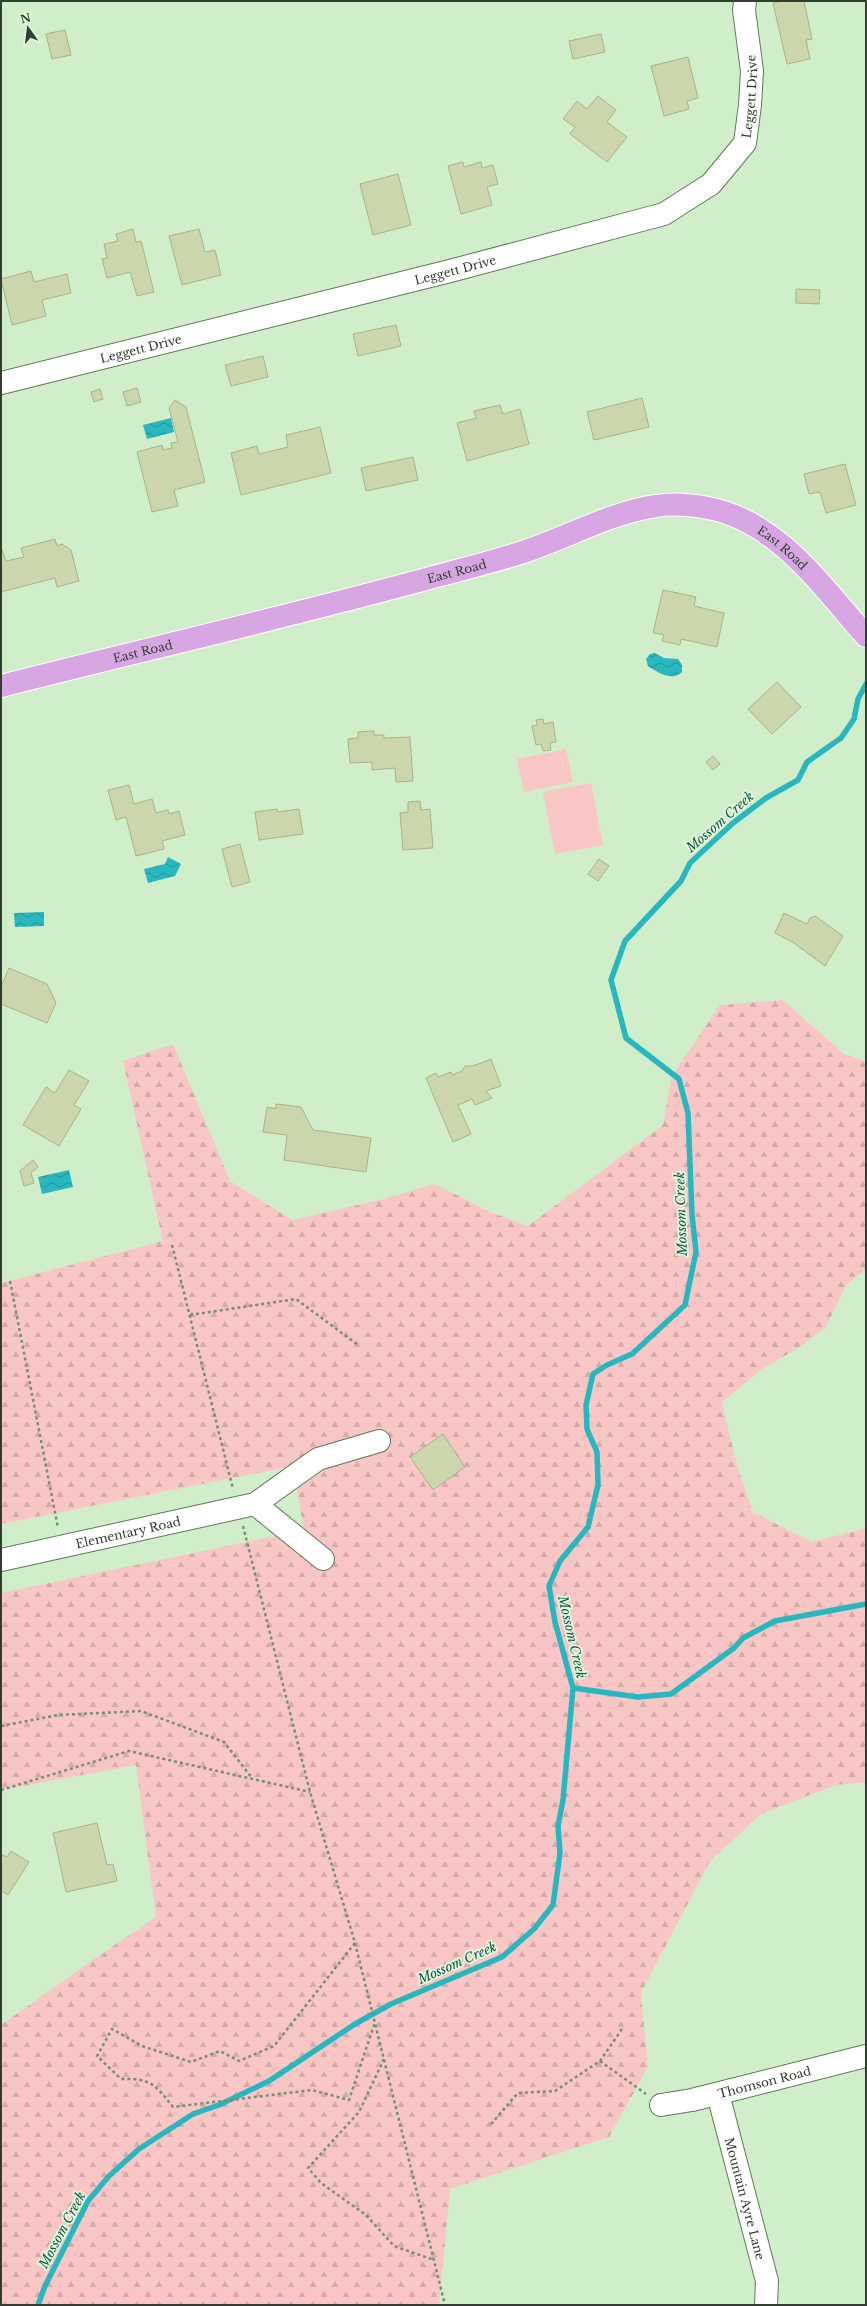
<svg xmlns="http://www.w3.org/2000/svg" width="867" height="2306" viewBox="0 0 867 2306" font-family="'Libre Baskerville',serif">
  <style>
    .grass { fill: #f8c6c5 }
    .forest { fill: url(#forest-firs) }
    .water { fill: url(#water-waves) }
    .lines { fill: none; stroke-linecap: round; stroke-linejoin: round }
    .stream { stroke: #28b7be; stroke-width: 5.5 }
    .building { fill: #cbd6ad; stroke: #a8b28b }
    .minor-casing { stroke: #5f7859; stroke-width: 24 }
    .major-casing { stroke: #fff; stroke-width: 24 }
    .path { stroke: #798d75; stroke-width: 2.5; stroke-dasharray: 3 3; stroke-linecap: butt }
    .minor { stroke: #fff; stroke-width: 22 }
    .major { stroke: #d8a7e3; stroke-width: 22 }
    .labels { text-anchor: middle; dominant-baseline: central; stroke-width: 3.5; stroke-linejoin: round; paint-order: stroke }
    .street-label { font-size: 12px; fill: #313d2f; stroke: #dffbd8 }
    .water-label { font-size: 13px; font-style: italic; fill: #1c5456; stroke: #dffbd8 }
  </style>
  <defs>
    <pattern id="forest-firs" width="22" height="20" patternUnits="userSpaceOnUse"><rect width="22" height="20" fill="#f8c6c5"/><path d="M5 1l3.5 6h-7zM16 11l3.5 6h-7z" fill="#d5abaa"/></pattern>
    <pattern id="water-waves" width="16" height="10" patternUnits="userSpaceOnUse"><rect width="16" height="10" fill="#28b7be"/><path d="M0 5q4-4 8 0t8 0" fill="none" stroke="#23969b"/></pattern>
  </defs>
  <rect width="100%" height="100%" fill="#d1eeca"/>
  <path class="grass" d="M566,749L573,782L524,792L517,759Z
    M591,783L603,845L555,854L543,792Z"/>
  <path class="forest" d="M783,1000L844,1054L866,1062V1269L846,1285L826,1327L797,1349L762,1369L722,1402L737,1466L753,1512L812,1542L866,1528V1782L836,1785L761,1814L710,1861L641,1993L648,2067L609,2137L450,2189L439,2305H1V2025L84,1966L156,1917L136,1765L1,1790V1593L304,1530L293,1466L1,1524V1283L163,1241L123,1061L173,1044L230,1181L292,1220L384,1199L435,1184L490,1212L528,1226L663,1125L672,1076L720,1005Z"/>
  <path class="water" d="M171,418L174,432L147,439L143,425Z
    M655,653L664,658L678,659L682,665V672C672,682 657,672 648,666L646,659L650,654Z
    M168,857L181,864L175,876L148,883L144,869L165,864Z
    M44,912V926L15,927L14,913Z
    M69,1170L73,1187L42,1194L38,1177Z"/>
  <g class="lines">
    <path class="stream" d="M573,1688L638,1697L671,1694L734,1648L743,1638L775,1621L866,1604
      M38,2305L45,2286L88,2201L109,2176L139,2149L193,2114L219,2105L269,2081L355,2024L391,2004L502,1957L534,1929L553,1905L560,1853L558,1826L563,1800L573,1688L555,1622L549,1586L560,1561L588,1527L598,1485L597,1452L587,1429L586,1405L593,1374L607,1365L632,1354L685,1305L696,1252L692,1215L688,1113L679,1079L626,1038L611,980L625,941L681,881L690,863L733,823L766,798L798,780L807,762L841,738L854,719L858,699L866,684"/>
  </g>
  <path class="building" d="M782,1H804L812,39L806,40L810,59L787,64L773,3Z
    M65,30L71,55L52,59L46,34Z
    M601,34L605,52L573,59L569,41Z
    M688,57L698,98L687,101L689,109L664,116L651,66Z
    M598,96L616,110L607,122L627,137L607,162L570,134L575,127L563,119L577,101L587,109Z
    M463,162L464,167L481,162L482,168L493,165L498,184L487,187L492,205L461,214L448,166Z
    M398,174L411,225L373,235L360,184Z
    M133,229L136,242L141,241L154,292L137,296L130,272L107,278L102,259L107,258L104,244L118,241L116,234Z
    M199,229L205,252L215,250L221,275L182,285L169,236Z
    M31,271L34,282L67,274L71,293L42,300L46,316L12,325L1,279Z
    M796,289L820,290L819,304L796,303Z
    M396,325L401,346L358,356L353,334Z
    M263,356L268,377L231,386L225,365Z
    M137,388L141,402L127,406L123,392Z
    M100,389L103,399L94,402L91,392Z
    M642,398L649,427L594,440L587,412Z
    M175,400L186,407L205,482L174,490L178,506L152,512L137,452L162,445L163,450L172,448L171,443L178,442L169,408Z
    M500,405L503,414L520,409L529,444L467,461L457,423L476,418L474,411Z
    M320,427L331,473L241,495L231,453L257,446L259,454L288,447L286,435Z
    M413,457L418,480L366,491L361,468Z
    M845,464L856,505L826,513L820,492L809,494L804,474Z
    M55,539L57,546L62,544L71,550L79,581L57,587L55,578L1,592V547L6,561L24,557L21,548Z
    M663,590L696,597L694,606L724,613L717,647L681,639L680,645L662,641L664,635L653,633Z
    M777,682L801,707L772,734L748,709Z
    M543,719L544,724L553,722L556,742L550,743L551,750L543,751L541,744L536,745L532,726L537,725L536,720Z
    M374,731V735H384V738L410,737L413,781L396,782L395,768L372,770V762L350,763L348,739L358,738V732Z
    M713,756L720,764L713,770L706,762Z
    M129,785L134,804L152,799L156,813L168,810L169,814L179,811L185,835L162,841L164,849L136,856L126,817L116,820L108,790Z
    M420,801L421,810L430,809L433,848L403,850L400,813L408,812V802Z
    M277,809L278,812L299,809L303,834L259,840L255,812Z
    M240,844L250,882L232,887L222,849Z
    M599,859L609,866L598,881L588,874Z
    M784,913L807,924L810,918L815,916L843,936L825,966L794,943L775,933Z
    M9,968L47,984L56,1003L47,1023L1,1004V987Z
    M491,1059L501,1086L486,1091L492,1098L475,1105L472,1099L458,1105L471,1134L453,1142L426,1078L436,1073L438,1077L451,1072L452,1075L462,1071L465,1066H473Z
    M69,1070L89,1081L74,1105L81,1109L59,1146L23,1125L46,1087L55,1093Z
    M276,1104L301,1107L313,1130L371,1138L366,1172L284,1160L287,1135L263,1132L267,1107L276,1109Z
    M33,1160L38,1167L31,1173L34,1183L24,1186L20,1171Z
    M443,1434L465,1467L433,1490L410,1457Z
    M97,1823L107,1865L113,1864L117,1881L66,1892L53,1833Z
    M11,1851L29,1862L8,1895L1,1890V1854L7,1857Z"/>
  <g class="lines">
    <g class="minor-casing">
      <g id="minor">
        <path id="s1" d="M1,383L450,271L664,214L711,184L745,143L750,105L752,71L744,10L745,1"/>
        <path d="M255,1504L323,1559"/>
        <path id="s2" d="M1,1560L255,1504L318,1459L379,1441"/>
        <path id="s3" d="M718,2094L767,2281L766,2305"/>
        <path id="s4" d="M661,2105L692,2100L866,2056"/>
      </g>
    </g>
    <g class="major-casing">
      <g id="major">
        <path id="s5" d="M1,686C147,649 295,615 441,575C468,568 496,561 523,552C566,538 612,512 656,506C673,503 692,505 708,508C778,521 822,587 866,636"/>
      </g>
    </g>
    <path class="path" d="M172,1245L233,1489
      M10,1281L58,1528
      M190,1315L296,1299L358,1345
      M243,1526L310,1792L355,1943L445,2305
      M1,1726L58,1715L141,1711L224,1742L252,1778
      M1,1790L129,1751L310,1792
      M355,1943L274,2046L239,2061L220,2051L191,2062L142,2046L112,2029L97,2056L121,2079C150,2078 155,2084 173,2107L312,2090L349,2100L375,2022
      M384,2059L359,2112L308,2168L321,2183L366,2215L394,2246L434,2260
      M600,2061L646,2094
      M491,2124L518,2093L555,2091L600,2061L622,2029"/>
    <use href="#minor" class="minor"/>
    <use href="#major" class="major"/>
  </g>
  <g class="labels">
    <g class="street-label">
      <text stroke="none"><textPath href="#s1" startOffset="840">Leggett Drive</textPath></text>
      <text stroke="none"><textPath href="#s1" startOffset="468">Leggett Drive</textPath></text>
      <text stroke="none"><textPath href="#s1" startOffset="144">Leggett Drive</textPath></text>
      <text stroke="none"><textPath href="#s5" startOffset="818">East Road</textPath></text>
      <text stroke="none"><textPath href="#s5" startOffset="470">East Road</textPath></text>
      <text stroke="none"><textPath href="#s5" startOffset="146">East Road</textPath></text>
      <text stroke="none"><textPath href="#s2" startOffset="130">Elementary Road</textPath></text>
      <text stroke="none"><textPath href="#s4" startOffset="106">Thomson Road</textPath></text>
      <text stroke="none"><textPath href="#s3" startOffset="108">Mountain Ayre Lane</textPath></text>
    </g>
    <g class="water-label">
      <text transform="translate(720 822) rotate(-41)">Mossom Creek</text>
      <text transform="translate(681 1214) rotate(-92)">Mossom Creek</text>
      <text transform="translate(572 1637) rotate(77)">Mossom Creek</text>
      <text transform="translate(457 1963) rotate(-24)">Mossom Creek</text>
      <text transform="translate(62 2230) rotate(-62)">Mossom Creek</text>
    </g>
  </g>
  <rect width="867" height="2306" fill="none" stroke="#313d2f" stroke-width="4"/>
  <g transform="translate(28 28) rotate(346)" stroke="#dffbd8" stroke-width="3" paint-order="stroke">
  <path d="M0-3L7 15L0 10L-7 15Z" fill="#313d2f"/>
  <text y="-6" font-size="11" font-weight="bold" text-anchor="middle" fill="#313d2f">N</text>
  </g>
</svg>
